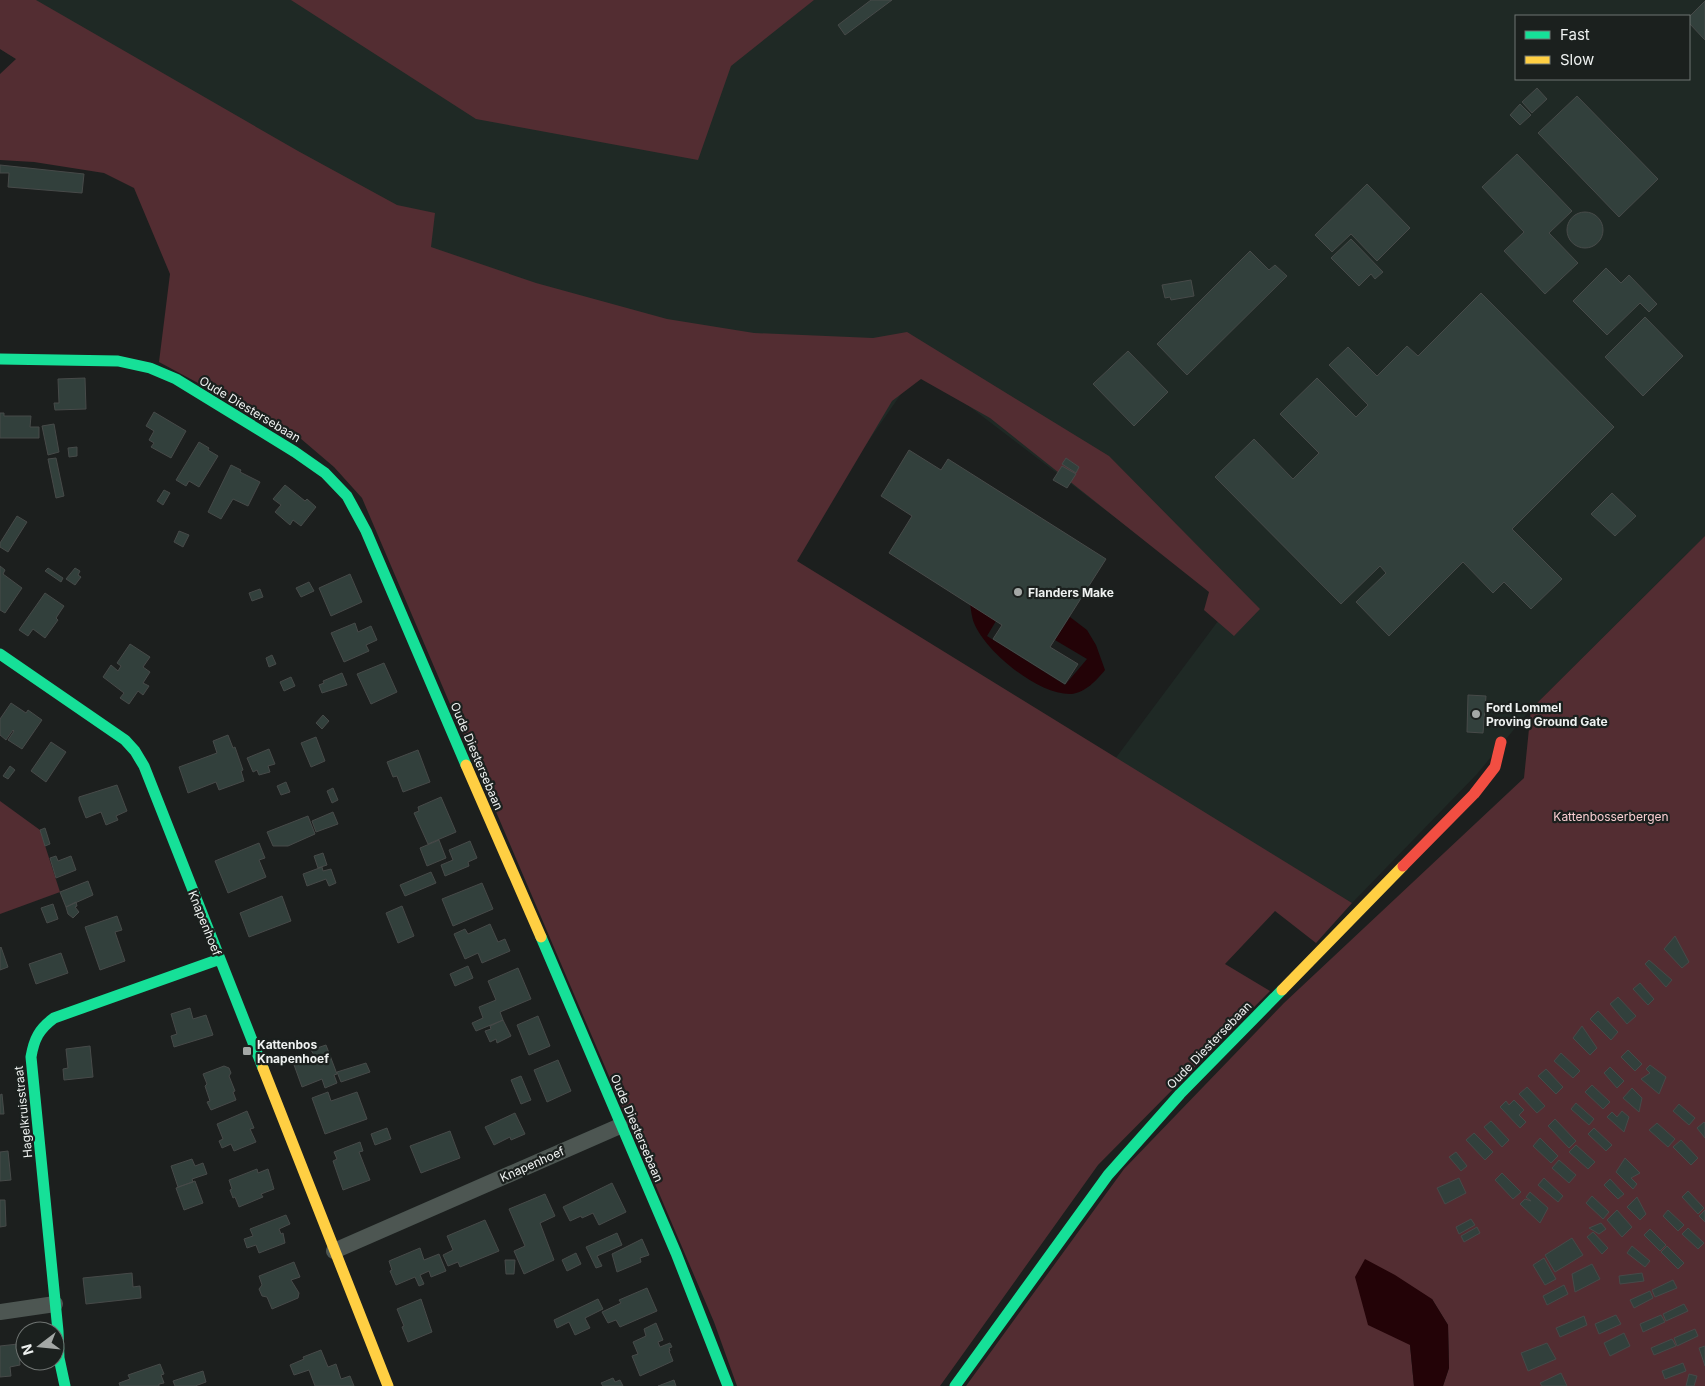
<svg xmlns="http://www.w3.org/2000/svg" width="1705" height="1386" viewBox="0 0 1705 1386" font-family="Inter,sans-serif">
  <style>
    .built { fill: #1f2925; fill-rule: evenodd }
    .green { fill: #532d32 }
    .water { fill: #230307 }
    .building { fill: #32403c; stroke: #474a49 }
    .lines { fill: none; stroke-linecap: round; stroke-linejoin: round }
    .street { stroke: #4d5652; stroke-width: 16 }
    .fast { stroke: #16e098; stroke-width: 11 }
    .slow { stroke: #ffcf43; stroke-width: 11 }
    .jam { stroke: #f24e42; stroke-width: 11 }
    .poi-dot { fill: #a4a8a6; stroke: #1b201e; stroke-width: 2 }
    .labels { text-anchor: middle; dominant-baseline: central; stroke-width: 4.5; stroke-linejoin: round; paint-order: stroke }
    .street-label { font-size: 12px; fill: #eef1f0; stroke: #1b201e }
    .poi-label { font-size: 12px; font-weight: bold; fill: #eef1f0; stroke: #1b201e; text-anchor: start }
    .park-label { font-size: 12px; fill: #f9ced2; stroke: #1b201e }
  </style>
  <rect width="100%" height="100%" fill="#1c1f1e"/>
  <path class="built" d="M0,0H1705V536L1531,709L1477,774L1352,903L1115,759L1230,605L919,368L793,550L0,49ZM1516,16H1689V79H1516Z"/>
  <path class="green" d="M0,0H36L298,151L397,205L435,213L431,247L536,283L667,319L754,333L873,338L907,332L1109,456L1260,609L1234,636L1204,610L1209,592L990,418L921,379L892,401L797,561L1352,903L1316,943L1275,911L1225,964L1270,991L1098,1165L940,1386H737L714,1322L362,498L334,467L300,438L159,362L170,274L134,188L104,173L34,162L0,160V74L16,59L0,49Z
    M291,0H814L731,66L698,160L476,119Z
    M1705,536V1386H1443L1449,1368L1448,1325L1432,1299L1410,1345L1414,1386H966L1124,1169L1284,1003L1524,778L1531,709Z
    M0,801L40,830L60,892L0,914Z"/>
  <path class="water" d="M970,604L996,621L987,636L1065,685L1087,659L1055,640L1070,617L1087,630L1096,645L1105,670C1097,680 1085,693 1071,694C1038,695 986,652 974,623C972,618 971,610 970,604Z
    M1365,1259L1395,1275L1432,1299L1448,1325L1449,1368L1443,1386H1414L1410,1345L1368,1325L1355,1277Z"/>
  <path class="building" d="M871,0H892L845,35L838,25Z
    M1705,1V40L1689,23V17Z
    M1537,88L1547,99L1532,113L1522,102Z
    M1577,96L1658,179L1619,217L1538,133Z
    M1520,104L1531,115L1520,125L1510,115Z
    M1517,154L1572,211L1549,233L1578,263L1545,294L1504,251L1524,232L1482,187Z
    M0,165L84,174L82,193L8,187L9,173H0Z
    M1367,184L1410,228L1377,261L1351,234L1332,252L1315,235Z
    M1567 230a18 18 0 1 1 36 0a18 18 0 1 1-36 0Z
    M1351,239L1383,272L1375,279L1371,274L1359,286L1331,258Z
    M1250,251L1269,270L1275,265L1287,276L1187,375L1157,344Z
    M1606,268L1621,283L1629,275L1657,304L1649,312L1640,303L1607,335L1573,301Z
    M1191,280L1194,296L1171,300L1170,297L1165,298L1162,285Z
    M1481,293L1614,427L1512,529L1562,579L1531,609L1504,582L1493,593L1463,562L1389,636L1356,602L1386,573L1380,566L1341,604L1215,477L1254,439L1293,479L1319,453L1280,414L1317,378L1356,417L1368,405L1329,365L1348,347L1377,376L1407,346L1418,356Z
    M1645,317L1683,356L1643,396L1605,357Z
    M1128,351L1168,392L1134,426L1093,384Z
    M85,378L86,409L55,410L54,403H59L58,379Z
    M154,412L186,431L171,458L151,447L154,443L149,440L154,431L146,426Z
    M0,413H4V416H31L30,427H39V438H0Z
    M54,424L59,452L48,455L42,426Z
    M199,442L209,448L208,450L218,456L199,487L189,481L186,486L176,480Z
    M77,447V456L69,457L68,448Z
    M909,450L941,470L948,459L1106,559L1050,647L1078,664L1065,684L993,639L1002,625L889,553L912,516L881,496Z
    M56,458L64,496L56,498L48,459Z
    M1066,458L1079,467L1076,473L1062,464Z
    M231,465L241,470L240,472L260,482L248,506L233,499L221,519L208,512Z
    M1062,466L1076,474L1067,488L1053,480Z
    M285,485L305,501L307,499L316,507L301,526L293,520L290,525L275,512L281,505L273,499Z
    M164,490L170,493L163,505L157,501Z
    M1612,493L1636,516L1615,536L1591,514Z
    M17,516L27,522L8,552L0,547V543Z
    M179,531L189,535L183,547L174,542Z
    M0,566L5,570L3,574L22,588L5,613L0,610Z
    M48,568L63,578L61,582L45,571Z
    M75,568L80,571L78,575L81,577L75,585L66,579Z
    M350,574L362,602L331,616L319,588Z
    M309,582L314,591L301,597L296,588Z
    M260,589L263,597L252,601L249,593Z
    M45,593L64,606L56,618L58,620L45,638L33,629L28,636L19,630Z
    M355,623L358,632L371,626L377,640L366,645L369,651L344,662L331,633Z
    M130,644L150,657L143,667L150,672L143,683L149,686L143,695L138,691L129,704L120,698L124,693L103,677L111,665L118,671L121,666L117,663Z
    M272,655L276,664L269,667L266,658Z
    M384,663L397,692L371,704L357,674Z
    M342,673L347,685L322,693L319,685L324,683L323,681Z
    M291,677L295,686L284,691L280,682Z
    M1468,695L1486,696L1483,733L1467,732Z
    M11,703L26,713L28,710L42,720L22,749L8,740L14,731L13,730L6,740L0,735V719Z
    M323,715L329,721L322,729L316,723Z
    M228,735L233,748L235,747L243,770L241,771L244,781L219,790L216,782L188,793L179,767L217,753L213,741Z
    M316,737L325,761L311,767L301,743Z
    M51,742L66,752L46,782L31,771Z
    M269,749L275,764L268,766L270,772L259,775L257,770L253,772L247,758Z
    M418,750L430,782L403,792L397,776L393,777L387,762Z
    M10,766L15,770L8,779L3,776Z
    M286,782L290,792L281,795L277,786Z
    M117,785L127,811L116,816L118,820L106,825L101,812L86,818L79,800V797Z
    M333,788L338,800L332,803L327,791Z
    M441,797L456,832L428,844L414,813L419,811L418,807Z
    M333,812L338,824L316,832L312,821Z
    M308,816L315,834L288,846H273L267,832Z
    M45,828L50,844L45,846L40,830Z
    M439,840L446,858L427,866L420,848Z
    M470,841L477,858L468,862L469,866L445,876L441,865L453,860L449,850Z
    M259,843L265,858L259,860L266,877L228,893L215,861Z
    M323,853L327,865L318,868L314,856Z
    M56,856L58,861L71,856L76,870L56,878L50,858Z
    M322,867L323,871L331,869L336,883L329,886L326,879L307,886L303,874Z
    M431,872L436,883L405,896L400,885Z
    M88,881L93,895L66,907L60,892Z
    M482,883L493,909L453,926L442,899Z
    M282,896L291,921L249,937L240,913Z
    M76,902L77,906L75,907L79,912L73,918L68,914L66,907Z
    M53,904L58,919L47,923L41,908Z
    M402,906L414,936L398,943L386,913Z
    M117,916L122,930L115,932L125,961L100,970L85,927Z
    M490,924L498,942L505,939L510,951L482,963L478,953L465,959L454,934L465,929L468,934Z
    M1675,936L1689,962L1682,968L1664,949Z
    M1,947L8,967L0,970V948Z
    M61,953L68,973L36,984L29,964Z
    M1649,960L1672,980L1666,987L1645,964Z
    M468,966L473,978L455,986L450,974Z
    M518,968L531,999L500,1012L503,1020L476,1031L472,1023L483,1018L479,1007L496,1000L488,981Z
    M1640,983L1654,999L1648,1005L1633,989Z
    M1618,997L1636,1016L1627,1024L1610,1004Z
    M190,1008L193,1019L206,1015L213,1035L174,1047L171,1036L177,1034L171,1014Z
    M1598,1011L1618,1032L1611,1040L1590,1019Z
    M538,1016L550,1046L529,1055L517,1025Z
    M503,1020L511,1036L497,1043L496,1039L490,1042L485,1031L491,1029L490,1026Z
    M1582,1026L1597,1048L1590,1055L1573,1038Z
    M326,1045L337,1074L334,1075L337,1083L325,1088L322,1079L302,1087L293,1062L314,1055L311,1050Z
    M90,1046L93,1077L64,1080L63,1069L68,1068L66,1049Z
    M1628,1050L1642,1064L1635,1071L1621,1057Z
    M1561,1053L1580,1071L1573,1078L1554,1061Z
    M558,1060L571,1091L547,1102L534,1070Z
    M366,1063L370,1072L341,1082L337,1072Z
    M1650,1065L1666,1077L1659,1094L1641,1079L1650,1073L1646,1069Z
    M224,1066L229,1068L231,1073L229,1076L235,1091L233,1092L236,1100L211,1110L207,1102L210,1101L205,1086L207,1084L203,1074Z
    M1610,1067L1624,1081L1617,1088L1604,1073Z
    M1546,1069L1563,1087L1556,1094L1538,1076Z
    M521,1076L531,1100L521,1104L511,1080Z
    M1592,1085L1610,1102L1603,1109L1585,1092Z
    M1527,1087L1545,1106L1537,1113L1519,1094Z
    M1632,1088L1642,1098L1639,1112L1623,1098Z
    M328,1092L331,1101L357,1092L367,1119L325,1134L312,1098Z
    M2,1094L4,1114H0V1095Z
    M1514,1100L1524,1110L1519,1115L1526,1122L1520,1128L1500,1107L1506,1101L1509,1105Z
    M1576,1103L1594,1119L1589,1125L1571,1109Z
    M1679,1104L1695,1118L1689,1125L1673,1111Z
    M247,1111L254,1128L250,1129L256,1142L234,1151L231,1144L222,1148L219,1141L223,1139L217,1124Z
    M1622,1111L1629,1117L1624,1132L1607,1117L1612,1112L1617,1117Z
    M515,1113L525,1134L511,1140L510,1137L494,1145L485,1127Z
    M1555,1119L1576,1141L1569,1148L1548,1126Z
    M1491,1121L1509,1140L1502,1147L1484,1127Z
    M1704,1122L1705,1123V1138L1697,1128Z
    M1657,1123L1675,1139L1668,1147L1649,1130Z
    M387,1128L391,1139L375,1145L371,1134Z
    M1594,1128L1612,1145L1606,1151L1588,1134Z
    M450,1131L460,1158L421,1173L410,1146Z
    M1474,1133L1493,1152L1485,1160L1466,1140Z
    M1540,1138L1558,1156L1551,1163L1533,1146Z
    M1681,1140L1698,1158L1691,1165L1673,1147Z
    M360,1142L363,1151L359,1152L370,1180L343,1190L333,1161L337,1159L334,1152Z
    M1576,1145L1595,1162L1588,1169L1569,1152Z
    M8,1151L11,1180L0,1181V1152Z
    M1456,1152L1467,1166L1461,1171L1449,1157Z
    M1625,1158L1640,1173L1631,1178L1637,1184L1633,1189L1616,1172Z
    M192,1159L195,1166L203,1163L207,1174L192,1179L193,1182L178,1187L171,1166Z
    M1559,1160L1576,1175L1569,1183L1552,1168Z
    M257,1169L258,1173L268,1169L274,1189L261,1194L263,1197L239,1207L235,1197L233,1198L230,1190L232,1189L229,1180Z
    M1502,1173L1521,1192L1513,1199L1495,1180Z
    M1459,1178L1466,1193L1445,1204L1437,1188Z
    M1544,1178L1563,1196L1558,1202L1538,1185Z
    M1610,1179L1624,1194L1618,1199L1604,1185Z
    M195,1181L203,1203L184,1210L176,1188Z
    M612,1183L626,1212L599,1225L593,1213L582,1218L581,1216L570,1221L563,1207Z
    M1688,1191L1704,1208L1698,1214L1682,1197Z
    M1530,1192L1548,1208L1540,1223L1520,1204L1525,1199L1531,1201L1526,1197Z
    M545,1194L555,1216L540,1223L554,1260L524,1274L514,1251L525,1246L509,1209Z
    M1592,1196L1609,1212L1603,1219L1586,1203Z
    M1637,1197L1646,1214L1640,1220L1627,1207Z
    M0,1200H5L6,1226L0,1227Z
    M1617,1210L1632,1227L1622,1237L1607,1220Z
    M1668,1210L1684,1225L1678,1231L1663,1216Z
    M1705,1210V1222L1699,1216Z
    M286,1215L290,1224L279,1229L281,1234L283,1233L285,1243L259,1253L256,1245L247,1248L244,1239L253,1236L250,1229Z
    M1471,1219L1475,1225L1459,1234L1456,1227Z
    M485,1220L499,1251L460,1267L458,1262L448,1266L443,1255L453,1250L447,1236Z
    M1601,1223L1606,1229L1599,1234L1589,1228Z
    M1477,1227L1480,1233L1464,1242L1461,1236Z
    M1688,1228L1704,1243L1698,1249L1682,1234Z
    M1650,1229L1666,1245L1660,1251L1644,1235Z
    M1593,1232L1608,1248L1602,1254L1587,1237Z
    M617,1233L622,1245L597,1256L602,1266L596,1268L586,1247Z
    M1572,1238L1583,1255L1555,1272L1545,1255Z
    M642,1239L649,1255L640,1258L641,1262L617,1272L612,1254Z
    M1632,1246L1650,1261L1645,1267L1627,1253Z
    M1667,1246L1684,1263L1678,1269L1661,1252Z
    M420,1248L424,1260L439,1254L446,1271L431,1277L429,1271L420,1275L424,1284L419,1286L415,1277L396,1285L390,1271L392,1270L389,1261Z
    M576,1253L581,1264L567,1271L562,1260Z
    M1544,1258L1556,1279L1545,1285L1533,1265Z
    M505,1260H515L514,1274H506Z
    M294,1262L300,1277L291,1280L299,1293L298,1298L272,1309L267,1297L262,1296L259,1289L262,1285L259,1276Z
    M1592,1264L1600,1279L1575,1292L1572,1274Z
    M132,1273L133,1287L140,1286L141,1298L86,1304L83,1278Z
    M1642,1273L1644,1281L1620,1284L1619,1276Z
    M1673,1280L1677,1288L1655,1297L1652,1290Z
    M1564,1285L1568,1294L1547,1305L1543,1296Z
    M647,1288L657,1311L620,1327L616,1320L608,1323L602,1312L621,1303L619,1300Z
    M1650,1291L1653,1298L1634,1308L1630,1300Z
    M421,1299L432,1332L408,1342L402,1327L404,1326L397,1309Z
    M598,1299L603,1309L585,1318L590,1328L575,1335L569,1322L557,1328L554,1320Z
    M1684,1304L1688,1311L1666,1321L1663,1314Z
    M1616,1315L1621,1324L1599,1334L1595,1324Z
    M1661,1315L1665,1322L1643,1332L1640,1324Z
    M1584,1316L1587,1325L1560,1337L1556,1328Z
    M656,1323L663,1340L658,1342L660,1347L670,1343L672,1347L669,1348L670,1351H669L673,1361L640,1376L632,1356L638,1354L633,1342L646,1336L644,1329Z
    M1695,1329L1698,1336L1677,1346L1674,1338Z
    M1624,1333L1630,1346L1610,1356L1604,1343Z
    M1672,1339L1676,1346L1654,1355L1651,1348Z
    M1547,1343L1556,1359L1528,1371L1521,1353Z
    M18,1344L20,1365L10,1367L11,1376L0,1377V1346Z
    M1705,1346V1366L1699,1348Z
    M321,1350L328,1367L336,1364L341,1379L350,1376L354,1386H315L309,1370L294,1375L290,1365L304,1359L303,1357Z
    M1683,1363L1686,1371L1665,1379L1662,1371Z
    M160,1364L164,1374L161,1375L164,1383L159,1384V1386H120L119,1383L130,1379L128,1375Z
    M203,1371L206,1382L195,1386H175L173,1381Z
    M1561,1373L1567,1386H1542L1540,1383Z
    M1689,1374L1697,1376L1694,1386H1686Z
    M613,1378L615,1382L620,1380L623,1386H603L601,1383Z
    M674,1380L676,1386H658Z"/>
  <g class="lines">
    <path class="street" d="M334,1251L620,1126
      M0,1312L55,1304"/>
    <path class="fast" d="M0,359L118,361L150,368L176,379L295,452L325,473L347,496L366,531L466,765
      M0,654L125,740L135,751L144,766L263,1068
      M541,937L676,1253L728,1386
      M65,1386L59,1358L58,1331L31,1057C34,1039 39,1029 54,1018L220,959
      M955,1386L1108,1175L1180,1094L1282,990"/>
    <path class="slow" d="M466,765L541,937
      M1282,990L1403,866
      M263,1068L388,1386"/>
    <path class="jam" d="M1403,866L1474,794L1495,767L1501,742"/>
  </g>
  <g class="poi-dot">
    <circle cx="1018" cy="592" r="5"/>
    <circle cx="1476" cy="714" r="5"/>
    <rect x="242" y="1046" width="10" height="10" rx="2.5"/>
  </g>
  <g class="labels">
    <g class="street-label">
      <text transform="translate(250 409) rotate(31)">Oude Diestersebaan</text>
      <text transform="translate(477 756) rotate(67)">Oude Diestersebaan</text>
      <text transform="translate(205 923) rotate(68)">Knapenhoef</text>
      <text transform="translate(1209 1045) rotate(-46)">Oude Diestersebaan</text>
      <text transform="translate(23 1112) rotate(-96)">Hagelkruisstraat</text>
      <text transform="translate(637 1128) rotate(67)">Oude Diestersebaan</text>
      <text transform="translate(532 1164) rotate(-24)">Knapenhoef</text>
    </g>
    <g class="poi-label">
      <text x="1028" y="592">Flanders Make</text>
      <text x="1486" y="707">Ford Lommel<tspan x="1486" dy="14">Proving Ground Gate</tspan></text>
      <text x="257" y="1044">Kattenbos<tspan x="257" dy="14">Knapenhoef</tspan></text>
    </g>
    <g class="park-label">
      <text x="1611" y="816">Kattenbosserbergen</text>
    </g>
  </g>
  <rect x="1515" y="15" width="175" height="65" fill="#1b201e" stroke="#6f7472"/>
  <rect x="1525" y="31" width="25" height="8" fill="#16e098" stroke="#6f7472"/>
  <text x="1560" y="40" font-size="15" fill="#eef1f0">Fast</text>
  <rect x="1525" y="56" width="25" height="8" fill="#ffcf43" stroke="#6f7472"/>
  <text x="1560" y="65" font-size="15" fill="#eef1f0">Slow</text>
  <g transform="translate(40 1346) rotate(254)"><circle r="24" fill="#1b201e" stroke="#6f7472"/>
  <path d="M0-4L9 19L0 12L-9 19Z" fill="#a4a8a6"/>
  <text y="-8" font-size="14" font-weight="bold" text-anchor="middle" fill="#eef1f0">N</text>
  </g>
</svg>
